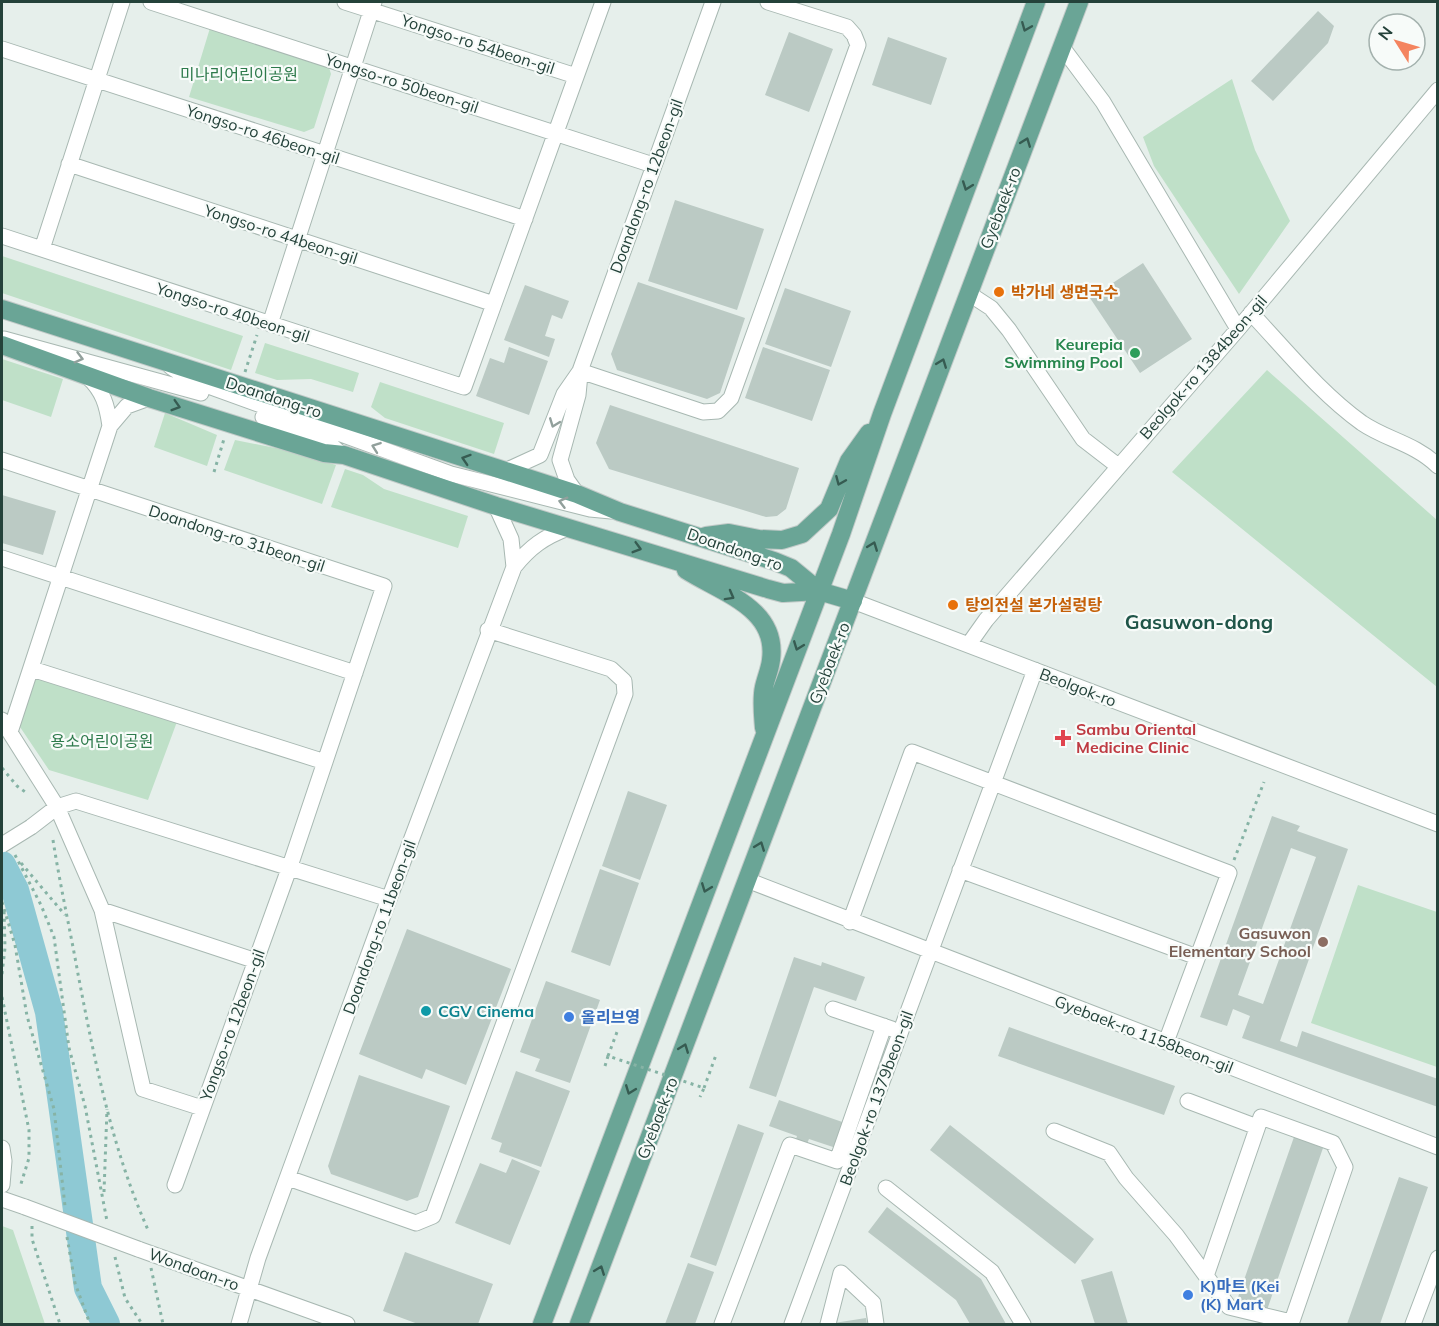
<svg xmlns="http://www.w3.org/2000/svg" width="1439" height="1326" viewBox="0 0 1439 1326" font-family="Mulish,'Noto Sans KR',sans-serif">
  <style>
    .green { fill: #bfe0c8 }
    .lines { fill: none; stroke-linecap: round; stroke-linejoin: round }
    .river { stroke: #8ec9d4; stroke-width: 28 }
    .building { fill: #bbcac4; fill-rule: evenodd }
    .minor-casing { stroke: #a8b8b2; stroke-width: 17 }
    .major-casing { stroke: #c2cac8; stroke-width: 20 }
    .path { stroke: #86b3a5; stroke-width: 3; stroke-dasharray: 3 4.5; stroke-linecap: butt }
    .minor { stroke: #fff; stroke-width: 15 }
    .major { stroke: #6aa596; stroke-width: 18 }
    .minor-bridge-casing { stroke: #a8b8b2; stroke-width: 17; stroke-linecap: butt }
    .path-bridge { stroke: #86b3a5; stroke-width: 3; stroke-dasharray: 3 4.5; stroke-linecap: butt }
    .minor-bridge { stroke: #fff; stroke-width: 15 }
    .oneway { stroke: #365b51 }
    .oneway2 { stroke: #92a09c }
    .food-dot { fill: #e8710a; stroke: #f7fbf9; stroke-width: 2 }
    .leisure-dot { fill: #2e9e5b; stroke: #f7fbf9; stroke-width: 2 }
    .health-dot { fill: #e0444e; stroke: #f7fbf9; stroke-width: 2 }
    .education-dot { fill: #8d6e63; stroke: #f7fbf9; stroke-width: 2 }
    .culture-dot { fill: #0f9aa8; stroke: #f7fbf9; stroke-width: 2 }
    .shop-dot { fill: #3f7fe0; stroke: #f7fbf9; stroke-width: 2 }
    .labels { text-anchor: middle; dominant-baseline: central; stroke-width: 4.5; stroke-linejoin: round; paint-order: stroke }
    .street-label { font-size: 16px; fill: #24423a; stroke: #f7fbf9 }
    .park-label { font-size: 16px; fill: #2d7a4b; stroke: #f7fbf9 }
    .food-label { font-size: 16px; font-weight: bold; fill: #c56008; stroke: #f7fbf9; text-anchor: start }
    .leisure-label { font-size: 16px; font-weight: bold; fill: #27864d; stroke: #f7fbf9; text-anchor: end }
    .health-label { font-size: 16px; font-weight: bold; fill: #be3a42; stroke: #f7fbf9; text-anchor: start }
    .education-label { font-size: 16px; font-weight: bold; fill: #785e54; stroke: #f7fbf9; text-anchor: end }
    .culture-label { font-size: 16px; font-weight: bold; fill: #0d838f; stroke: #f7fbf9; text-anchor: start }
    .shop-label { font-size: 16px; font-weight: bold; fill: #366cbe; stroke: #f7fbf9; text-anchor: start }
    .quarter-label { font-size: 20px; font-weight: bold; fill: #1f5548; stroke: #f7fbf9 }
  </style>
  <rect width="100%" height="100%" fill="#e6efeb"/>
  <path class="green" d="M210,28L328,64L331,74L314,128L304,132L189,97Z
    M1232,79L1255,150L1290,221L1239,294L1154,166L1143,137Z
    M2,256L243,336L231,370L2,293Z
    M265,343L359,373L353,392L311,379L277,380L255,373Z
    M2,359L63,379L51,417L2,400Z
    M1267,370L1437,520V687L1172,472Z
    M380,382L504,423L494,454L385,418L371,407Z
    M165,413L217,435L207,466L154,447Z
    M235,440L291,451L336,465L322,504L224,470Z
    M345,469L363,475L384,489L468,516L458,548L331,507Z
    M34,676L178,719L148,800L49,770L20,727Z
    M1358,885L1437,912V1067L1311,1023Z
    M2,1226L13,1230L45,1324H2Z"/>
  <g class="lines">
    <path class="river" d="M2,865L15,890L49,1012L88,1288L106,1324"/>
  </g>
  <path class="building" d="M1318,11L1334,26L1328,43L1273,101L1251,81Z
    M789,32L833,49L809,112L765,95Z
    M888,37L947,58L931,105L872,85Z
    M675,200L764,229L737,310L648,281Z
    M1143,263L1192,339L1140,373L1090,298Z
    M638,282L745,318L720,393L707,399L617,370L611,354Z
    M525,285L569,301L562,319L552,315L545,336L555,339L549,357L504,340Z
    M785,288L851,311L831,367L765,344Z
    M509,347L548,361L529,415L476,396L490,358L504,363Z
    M763,347L830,370L812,421L745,398Z
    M610,405L799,468L786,509L777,516L766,517L609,469L596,443Z
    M2,495L56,511L43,555L2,543Z
    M628,791L667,805L640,880L602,866Z
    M1272,816L1300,826L1297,831L1348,849L1280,1041L1297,1047L1302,1031L1438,1079V1107L1242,1038L1250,1016L1233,1009L1227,1026L1200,1017ZM1291,848L1316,857L1263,1004L1238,995Z
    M600,869L639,883L610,966L571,952Z
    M407,929L511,969L466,1085L426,1069L422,1079L359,1054Z
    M794,957L821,966L822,962L865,977L856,1001L814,987L776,1097L749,1088Z
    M546,981L600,1000L570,1083L535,1071L540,1059L520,1052Z
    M1009,1027L1175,1086L1164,1115L998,1056Z
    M516,1071L570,1091L541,1167L499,1152L502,1143L491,1139Z
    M359,1075L450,1106L418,1197L407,1201L331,1174L328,1166Z
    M779,1100L848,1124L839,1149L809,1139L806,1146L795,1142L797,1136L769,1126Z
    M738,1124L764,1133L716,1266L690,1257Z
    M950,1125L1094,1239L1075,1264L930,1150Z
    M1294,1137L1323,1148L1267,1310L1237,1300Z
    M512,1159L540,1171L510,1245L455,1223L480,1163L506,1173Z
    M1399,1177L1428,1187L1380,1324H1347Z
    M887,1207L981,1279L1006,1324H970L956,1300L868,1232Z
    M405,1252L493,1284L478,1324H418L383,1311Z
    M688,1263L714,1272L695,1324H665Z
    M1112,1271L1128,1324H1095L1081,1280Z
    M866,1318L867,1324H834V1323Z"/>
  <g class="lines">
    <g class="minor-casing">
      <path id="minor" d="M151,2L653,165
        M345,2L576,76
        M1062,47L1103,102L1238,329
        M2,49L525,219
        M69,164L494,304
        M2,236L464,387L603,2
        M42,249L122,2
        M968,293L991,308L1009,330L1083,439L1118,466
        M1251,313C1286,350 1320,393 1362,423C1387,440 1414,443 1438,466
        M270,324L374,2
        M4,339L201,393
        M171,367L189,379L451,474L590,509L611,511
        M580,371L703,412L718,411L731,398L858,45L854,35L847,27L768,2
        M88,377C103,391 107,405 110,426
        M263,417L329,443L341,454
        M2,460L384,586L290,866L175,1185
        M505,471L540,455L564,394L580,371L713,2
        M577,494L567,480L560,460L578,395L580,374
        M496,506L511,539L514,567
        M2,558L355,673
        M853,601L1438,824
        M969,644L986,620L1238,329L1438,90
        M32,669L325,762
        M2,720L57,807L102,910L143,1089L202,1108
        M10,732L110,426L127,406L149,398
        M31,827L57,807L76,801L389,899
        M960,870L1197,957
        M747,880L1438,1147
        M102,910L256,961
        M850,922L912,752L1229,873L1166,1042
        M833,1009L892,1029
        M1188,1101L1257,1127
        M1054,1131L1109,1153L1126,1178L1176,1235L1229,1307L1291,1322
        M2,1148L4,1161L2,1185
        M288,1178L416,1223L433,1216L625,694L624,681L611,669L488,630
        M886,1188L992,1272L1023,1324
        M2,1199L25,1207
        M138,1249L347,1324
        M1206,1276L1261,1117L1333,1143L1345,1167L1291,1324
        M239,1324L258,1258L389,899L514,567C530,547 544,537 568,528
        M722,1324L790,1145L837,1161L884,1026
        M792,1324L1035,670
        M828,1324L841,1273L873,1303L876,1324
        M1413,1324L1438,1258"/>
    </g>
    <g class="major-casing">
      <path id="major" d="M2,309L577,494L620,512L774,561L791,568L819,591
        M2,345L149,398L324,453L344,455L496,506L768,589L783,593L819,591L853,601
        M706,536L729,533L759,539L782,540L802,534L829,509L849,461L869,433
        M686,570C722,593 778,608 771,660C770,669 766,678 764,687C761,700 763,715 764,728
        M542,1324L841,534L882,414L1036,2
        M579,1324L1079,2"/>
    </g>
    <path class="path" d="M245,372L257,335
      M214,472L224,439
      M2,768L17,786L28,794
      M53,840C60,885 70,929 78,974C95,1062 112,1150 149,1232
      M15,855L41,905L54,937L69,1048L85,1106L107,1221
      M1234,860L1264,782
      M21,863L65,915
      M2,902L15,945L27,1016L54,1109L65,1206
      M2,974L5,948L4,908
      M2,997L29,1130V1158L20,1187
      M608,1056L617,1032
      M704,1088L716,1055
      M104,1192L107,1109
      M32,1226V1239L60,1324
      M67,1237L75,1283L90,1324
      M115,1257L125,1298L142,1324
      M151,1268L163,1324"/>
    <use href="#minor" class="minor"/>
    <use href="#major" class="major"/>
    <g class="minor-bridge-casing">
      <path id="minor-bridge" d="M2,845L31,827
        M25,1207L138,1249"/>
    </g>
    <path class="path-bridge" d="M605,1066L608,1056L704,1088L700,1097"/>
    <use href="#minor-bridge" class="minor-bridge"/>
  </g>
  <defs><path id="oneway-chevron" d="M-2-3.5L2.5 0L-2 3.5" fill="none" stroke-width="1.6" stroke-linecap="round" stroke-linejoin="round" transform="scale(1.5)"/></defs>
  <g class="oneway">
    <use href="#oneway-chevron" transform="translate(1026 27) rotate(112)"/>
    <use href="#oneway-chevron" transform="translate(1026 142) rotate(-69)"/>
    <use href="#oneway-chevron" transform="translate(967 186) rotate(110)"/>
    <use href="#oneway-chevron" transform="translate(942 363) rotate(-69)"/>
    <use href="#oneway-chevron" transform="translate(176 406) rotate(17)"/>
    <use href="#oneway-chevron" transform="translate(466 459) rotate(-162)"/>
    <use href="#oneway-chevron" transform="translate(840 481) rotate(113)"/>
    <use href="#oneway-chevron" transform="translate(873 546) rotate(-69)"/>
    <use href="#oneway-chevron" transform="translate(637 548) rotate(16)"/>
    <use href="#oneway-chevron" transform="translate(730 596) rotate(29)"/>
    <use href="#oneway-chevron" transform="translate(798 646) rotate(111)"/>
    <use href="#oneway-chevron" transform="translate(760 846) rotate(-69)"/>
    <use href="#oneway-chevron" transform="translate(706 888) rotate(111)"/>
    <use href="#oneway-chevron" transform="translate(684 1048) rotate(-69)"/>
    <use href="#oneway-chevron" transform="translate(630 1090) rotate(111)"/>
    <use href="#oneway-chevron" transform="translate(600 1270) rotate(-69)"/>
  </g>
  <g class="oneway2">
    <use href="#oneway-chevron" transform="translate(79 358) rotate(15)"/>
    <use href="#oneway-chevron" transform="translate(554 423) rotate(111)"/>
    <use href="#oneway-chevron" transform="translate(376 447) rotate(-160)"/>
    <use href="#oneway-chevron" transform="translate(563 502) rotate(-165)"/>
  </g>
  <g class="food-dot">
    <circle cx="999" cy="292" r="6"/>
    <circle cx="953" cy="605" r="6"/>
  </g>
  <circle class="leisure-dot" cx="1135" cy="353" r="6"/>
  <path class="health-dot" d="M1060 729h6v6h6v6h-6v6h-6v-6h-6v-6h6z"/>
  <circle class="education-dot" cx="1323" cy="942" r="6"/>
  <circle class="culture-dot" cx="426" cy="1011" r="6"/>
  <g class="shop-dot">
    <circle cx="569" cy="1017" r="6"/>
    <circle cx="1188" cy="1295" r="6"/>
  </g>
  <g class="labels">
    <g class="street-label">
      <text transform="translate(478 44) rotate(18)">Yongso-ro 54beon-gil</text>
      <text transform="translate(402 83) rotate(18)">Yongso-ro 50beon-gil</text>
      <text transform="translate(263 134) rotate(18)">Yongso-ro 46beon-gil</text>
      <text transform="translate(646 186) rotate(-70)">Doandong-ro 12beon-gil</text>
      <text transform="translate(1000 208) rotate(-69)">Gyebaek-ro</text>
      <text transform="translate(281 234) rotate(18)">Yongso-ro 44beon-gil</text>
      <text transform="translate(233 312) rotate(18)">Yongso-ro 40beon-gil</text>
      <text transform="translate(1203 367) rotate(-49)">Beolgok-ro 1384beon-gil</text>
      <text transform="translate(274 397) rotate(18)">Doandong-ro</text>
      <text transform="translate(237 538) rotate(18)">Doandong-ro 31beon-gil</text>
      <text transform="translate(735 549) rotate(19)">Doandong-ro</text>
      <text transform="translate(829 663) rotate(-69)">Gyebaek-ro</text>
      <text transform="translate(1078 687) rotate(21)">Beolgok-ro</text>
      <text transform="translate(379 927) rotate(-70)">Doandong-ro 11beon-gil</text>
      <text transform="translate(232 1025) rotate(-70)">Yongso-ro 12beon-gil</text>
      <text transform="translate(1144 1034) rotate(21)">Gyebaek-ro 1158beon-gil</text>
      <text transform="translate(876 1098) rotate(-70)">Beolgok-ro 1379beon-gil</text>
      <text transform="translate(657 1118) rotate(-69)">Gyebaek-ro</text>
      <text transform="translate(194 1269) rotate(20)">Wondoan-ro</text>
    </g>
    <g class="park-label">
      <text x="239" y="74">미나리어린이공원</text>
      <text x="102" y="741">용소어린이공원</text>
    </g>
    <g class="food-label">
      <text x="1011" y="292">박가네 생면국수</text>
      <text x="965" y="605">탕의전설 본가설렁탕</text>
    </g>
    <g class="leisure-label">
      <text x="1123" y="344">Keurepia<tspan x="1123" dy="18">Swimming Pool</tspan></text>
    </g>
    <g class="health-label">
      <text x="1076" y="729">Sambu Oriental<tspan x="1076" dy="18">Medicine Clinic</tspan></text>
    </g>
    <g class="education-label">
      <text x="1311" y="933">Gasuwon<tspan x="1311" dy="18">Elementary School</tspan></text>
    </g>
    <g class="culture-label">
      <text x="438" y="1011">CGV Cinema</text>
    </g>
    <g class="shop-label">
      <text x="581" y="1017">올리브영</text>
      <text x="1200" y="1286">K)마트 (Kei<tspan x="1200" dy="18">(K) Mart</tspan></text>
    </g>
    <g class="quarter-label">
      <text x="1199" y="621">Gasuwon-dong</text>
    </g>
  </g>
  <rect width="1439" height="1326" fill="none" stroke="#24423a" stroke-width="6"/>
  <g transform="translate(1397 42) rotate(307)"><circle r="28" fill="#f7fbf9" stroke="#a3b1ad" stroke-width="1.5"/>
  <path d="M0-4.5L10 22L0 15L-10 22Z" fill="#f4845f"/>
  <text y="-9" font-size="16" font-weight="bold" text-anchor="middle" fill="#24423a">N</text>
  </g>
</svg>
